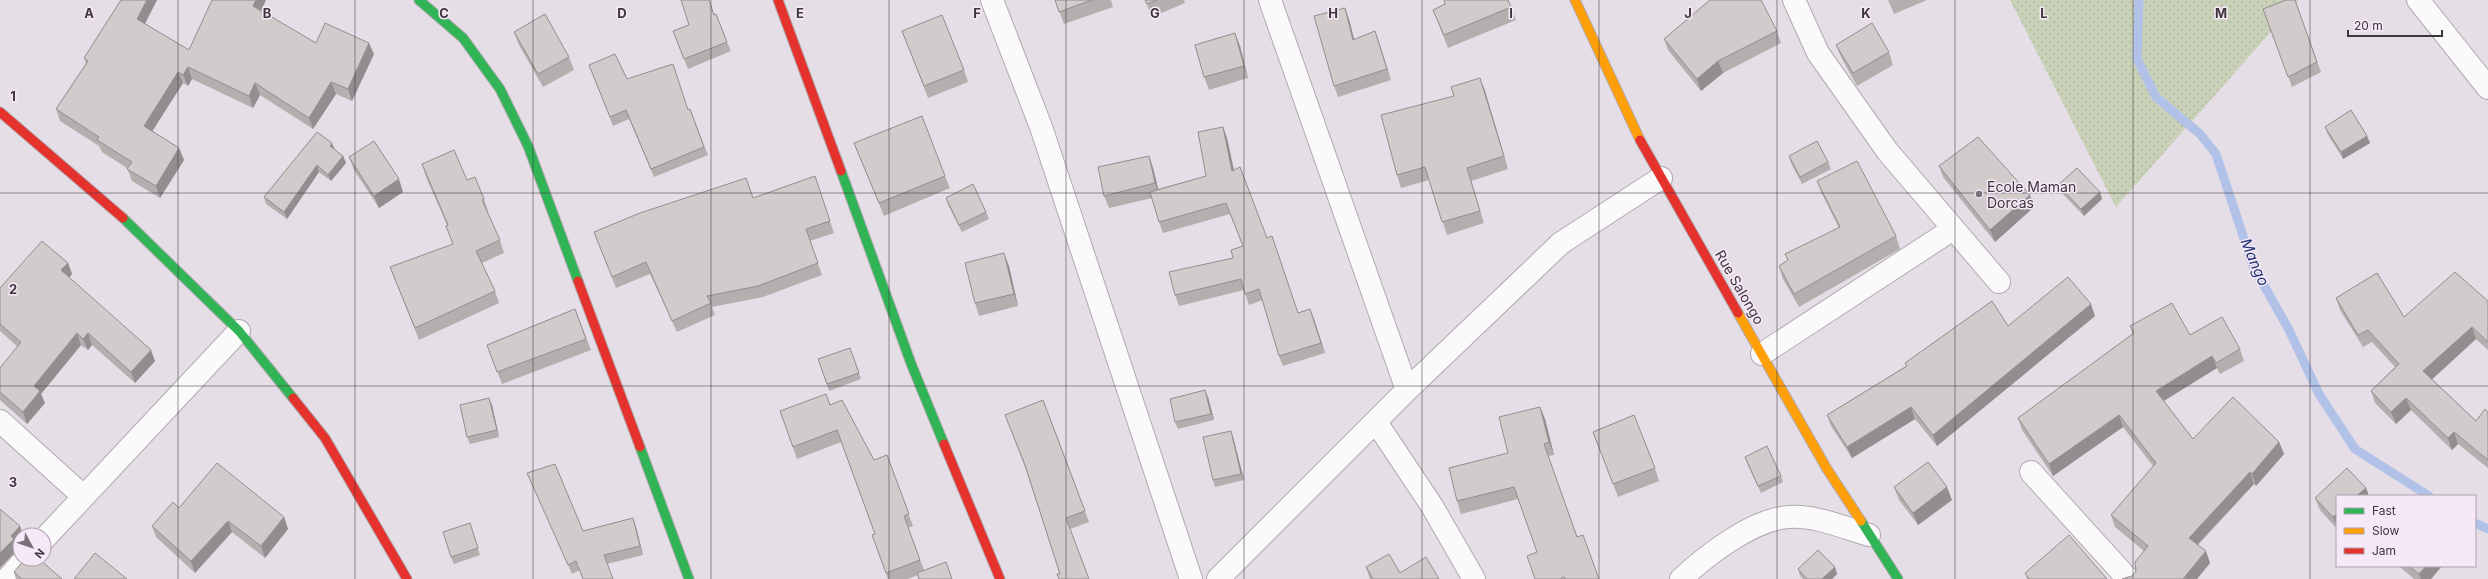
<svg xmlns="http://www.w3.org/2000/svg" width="2488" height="579" viewBox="0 0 2488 579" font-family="Inter,sans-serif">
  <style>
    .park { fill: url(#park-dots) }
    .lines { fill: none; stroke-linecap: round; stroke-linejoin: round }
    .stream { stroke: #b2c1e8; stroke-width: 9 }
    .street-casing { stroke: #b0aab0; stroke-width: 24 }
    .fast-casing { stroke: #b0aab0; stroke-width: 11 }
    .slow-casing { stroke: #b0aab0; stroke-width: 11 }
    .jam-casing { stroke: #b0aab0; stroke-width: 11 }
    .street { stroke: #fbfafb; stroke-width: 22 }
    .fast { stroke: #30b455; stroke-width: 9 }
    .slow { stroke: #ff9f0a; stroke-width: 9 }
    .jam { stroke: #e5322d; stroke-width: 9 }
    .wall { fill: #b4afaf }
    .shaded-wall { fill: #928e8f }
    .building { fill: #d1cbcc; stroke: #928e8f }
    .grid { fill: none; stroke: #3d373d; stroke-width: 1; stroke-opacity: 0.55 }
    .poi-dot { fill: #787178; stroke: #f6e8f7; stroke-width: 1.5 }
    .labels { text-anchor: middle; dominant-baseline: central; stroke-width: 3; stroke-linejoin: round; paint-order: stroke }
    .poi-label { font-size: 14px; fill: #3d373d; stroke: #f6e8f7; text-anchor: start }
    .street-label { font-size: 14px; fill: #3d373d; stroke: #f6e8f7 }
    .water-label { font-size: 15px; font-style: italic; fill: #1a3370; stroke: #f6e8f7 }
    .grid-label { font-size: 13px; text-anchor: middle; font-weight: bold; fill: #3d373d; stroke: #f6e8f7; stroke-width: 3; stroke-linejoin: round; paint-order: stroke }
  </style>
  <defs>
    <pattern id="park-dots" width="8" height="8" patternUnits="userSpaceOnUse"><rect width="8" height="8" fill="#c9d2b8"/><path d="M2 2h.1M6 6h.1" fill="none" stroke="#aeb59f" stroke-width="1.8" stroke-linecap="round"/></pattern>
  </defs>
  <rect width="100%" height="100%" fill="#e6dee6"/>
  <path class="park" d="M2010,0H2299L2116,207Z"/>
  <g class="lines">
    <path class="stream" d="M2139,0L2137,59L2156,97L2200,134L2216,154L2253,266L2288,328L2319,394L2355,449L2429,496
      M2475,523L2488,529"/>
    <g class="street-casing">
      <path id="street" d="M992,0L1041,127L1191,579
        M1270,0L1407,390
        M1794,0L1818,53L1888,152L1999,282
        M2418,0L2488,88
        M1762,354L1953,229
        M0,421L83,496
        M1376,422L1432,506L1474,579
        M2031,472L2128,579
        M44,539L239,331
        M7,579L25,559
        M1218,579L1407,390L1561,243L1661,178
        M1681,579C1707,555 1753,519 1789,517C1815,515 1845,528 1869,535"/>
    </g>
    <g class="fast-casing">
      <path id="fast" d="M419,0L463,38L500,89L528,146L578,281
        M841,171L912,366L944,444
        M123,218L239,331L293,398
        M640,447L689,579
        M1861,521L1898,579"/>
    </g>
    <g class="slow-casing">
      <path id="slow" d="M1575,0L1640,140
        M1738,313L1827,469L1861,521"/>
    </g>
    <g class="jam-casing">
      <path id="jam" d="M778,0L841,171
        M0,112L123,218
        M1640,140L1738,313
        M578,281L640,447
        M293,398L325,438L407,579
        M944,444L1000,579"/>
    </g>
    <use href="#street" class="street"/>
    <use href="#fast" class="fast"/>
    <use href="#slow" class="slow"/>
    <use href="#jam" class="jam"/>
  </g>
  <path class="wall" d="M121,0H157L145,24L189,50L215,0H266L261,11L316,43L374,54L352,101L336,94L313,129L260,95L253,108L192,79L188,86L183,83L152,131L179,148L184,160L160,198L132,181L127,168L102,152L99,146L60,121L56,109L86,64L84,58Z
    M1055,0H1111L1113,7L1064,24Z
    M1145,0H1184L1185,3L1152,17Z
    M1444,0H1508L1516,20L1448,48L1433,10L1445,4Z
    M1888,0H1927L1894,14Z
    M2295,0L2321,72L2292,87L2263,9Z
    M714,14L727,42L731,51L688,69L673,31Z
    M1349,19L1354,40L1375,31L1391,80L1338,97L1334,86Z
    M902,31L964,70L968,82L928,98Z
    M1777,31L1781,43L1723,73L1701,91L1668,50L1664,39Z
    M514,32L569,57L574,70L543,87L519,45Z
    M1836,45L1889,52L1893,65L1857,86L1841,57Z
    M1240,46L1248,78L1209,90L1204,77Z
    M589,65L627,79L688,110L690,109L708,155L654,177L629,119L613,126Z
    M1485,91L1508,169L1471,181L1484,223L1447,235L1429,180L1401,188L1397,175Z
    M1223,127L1227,138L1234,170L1267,238L1298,313L1314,319L1325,353L1283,366L1279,356L1263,300L1249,305L1244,290L1179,306L1175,295L1233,258L1243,246L1230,214L1163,233L1159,222L1152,198L1109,208L1104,196L1149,156L1153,168L1158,189L1206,176Z
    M2325,127L2367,136L2370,143L2343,159L2327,133Z
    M854,143L945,176L950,188L884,216Z
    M334,149L343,156L346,163L331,181L319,172L287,219L266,204L264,197Z
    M1789,156L1828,162L1831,169L1802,184L1791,163Z
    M349,157L403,192L379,208L354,170Z
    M422,164L467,180L484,199L488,211L487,212L500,240L504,253L482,263L495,291L499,303L419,340L390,267L453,244L446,226L447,225L426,177Z
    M1939,166L2034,207L1995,242L1943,177Z
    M1817,181L1896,236L1900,249L1799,307L1783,279L1779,266L1788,261L1785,254L1839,228L1822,194Z
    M2058,185L2102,199L2084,216L2061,192Z
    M819,188L834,233L810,241L822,275L763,297L712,307L715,315L677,332L650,274L616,288L594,232L753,198Z
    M946,198L986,212L989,219L962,232L948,205Z
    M68,263L72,274L69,278L155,361L135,383L92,345L88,350L81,345L41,394L45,403L27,424L0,400V368L18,347L0,331V288Z
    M1009,266L1018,306L979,316L975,303Z
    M2336,298L2404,317L2488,301V350L2476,339L2432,379L2476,421L2488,412V468L2458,444L2452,450L2411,410L2396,424L2375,403L2371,391L2395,367L2372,342L2363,347L2340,310Z
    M575,309L591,350L502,384L487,345Z
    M2095,316L1937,446L1915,419L1852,458L1831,426L1827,415L1906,366L1905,363L2008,326Z
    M2130,326L2190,335L2240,349L2244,361L2220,374L2217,368L2164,401L2193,439L2279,442L2284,454L2256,486L2254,484L2198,545L2210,563L2197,579H2122L2132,576L2136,571L2144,551L2115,527L2111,515L2153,466L2123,427L2053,476L2022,430L2018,418L2133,334Z
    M850,348L861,379L829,391L818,359Z
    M1208,397L1214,420L1178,429L1175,422Z
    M1043,400L1089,522L1070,529L1060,574L1026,470L1005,415Z
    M492,405L499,437L470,444L467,437Z
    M830,405L874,460L887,455L913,526L908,528L924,570L918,575L908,579H888L872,535L875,534L841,442L797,459L780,411Z
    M1540,407L1545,419L1554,455L1548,456L1577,537L1599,579H1535L1537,552L1518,499L1461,514L1457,501L1508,453Z
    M1593,432L1655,468L1659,481L1618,497Z
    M1233,437L1244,480L1215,487L1213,480Z
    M1745,457L1781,476L1783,482L1761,493L1747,463Z
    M527,473L583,531L636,527L643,555L607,564L580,570L572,574L531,482Z
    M1894,487L1952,500L1918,525L1899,500Z
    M2366,488L2369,496H2337V529L2320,510L2315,498Z
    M179,508L284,517L288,529L265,558L232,532L195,573L156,537L152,526Z
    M472,529L480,555L454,564L451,557Z
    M2399,566H2442L2431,579H2414Z
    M1366,567L1400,573L1439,579H1370Z
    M1835,567L1837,574L1832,579H1803L1800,576L1798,569Z
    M14,572L62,579H16Z
    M2025,573L2107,579H2027Z"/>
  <path class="shaded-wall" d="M147,0H157L141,31L137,19Z
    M256,0H266L257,18L253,6Z
    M1345,8L1349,19L1357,51L1353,40Z
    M1375,31L1379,42L1391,80L1387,69Z
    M1235,33L1240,46L1248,78L1244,66Z
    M369,43L374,54L352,101L348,89Z
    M1718,61L1723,73L1701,91L1697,79Z
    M188,67L192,79L188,86L183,75Z
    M178,72L183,83L148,138L144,126Z
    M1480,78L1485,91L1508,169Z
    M331,82L336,94L313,129L309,118Z
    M255,83L260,95L253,108L249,96Z
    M1223,127L1227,138L1236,181L1232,171Z
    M2367,136L2370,143L2343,159L2341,152Z
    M332,143L335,150L330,146Z
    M179,148L184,160L160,198L156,186Z
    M343,156L346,163L331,181L328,175Z
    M1149,156L1153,168L1160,196L1155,183Z
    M317,165L319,172L287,219L284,212Z
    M399,179L403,192L379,208L374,196Z
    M2100,192L2102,199L2084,216L2081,209Z
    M2030,195L2034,207L1995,242L1990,230Z
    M1004,253L1009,266L1018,306L1014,294Z
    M68,263L72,274L65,282L61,270Z
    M2091,304L2095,316L1937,446L1933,435Z
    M1310,309L1314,319L1325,353L1321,343Z
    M2472,327L2476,339L2428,383L2423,371Z
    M77,333L81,345L41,394L45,403L27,424L23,412L34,386Z
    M88,333L92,345L88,350L83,339Z
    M151,350L155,361L135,383L131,372Z
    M2212,356L2217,368L2160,403L2156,391Z
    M1205,390L1208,397L1214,420L1211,414Z
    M489,398L492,405L499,437L497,430Z
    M2406,398L2411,410L2396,424L2391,412Z
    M1540,407L1545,419L1554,455L1549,442Z
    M1911,407L1915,419L1852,458L1847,447Z
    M2119,415L2123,427L2053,476L2049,464Z
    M1231,431L1233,437L1244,480L1241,474Z
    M2454,432L2458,444L2452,450L2448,438Z
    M2279,442L2284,454L2256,486L2252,474Z
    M2250,472L2254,484L2193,549L2189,538Z
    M1947,487L1952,500L1918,525L1913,513Z
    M2366,488L2369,496H2356Z
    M2337,514V528L2333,517Z
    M284,517L288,529L265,558L261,546Z
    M633,518L636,527L643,555L640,546Z
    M228,521L232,532L195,573L191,561Z
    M20,526L23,535H20V541L16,545L18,549L0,568V553L11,536Z
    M2206,551L2210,563L2197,579H2183Z
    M2426,566H2442L2431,579H2421L2419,574Z
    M1835,567L1837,574L1832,579H1822Z"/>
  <path class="building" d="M121,0H147L137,19L189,50L212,0H256L253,6L316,43L325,23L369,43L348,89L331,82L309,118L255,83L249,96L188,67L183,75L178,72L144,126L179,148L156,186L127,169L132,162L97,140L99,137L56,109L88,61L84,58Z
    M681,0H709L714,15L716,14L727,42L684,59L673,31L689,25Z
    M1055,0H1092L1059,12Z
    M1145,0H1157L1147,4Z
    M1444,0H1508L1511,7L1444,35L1433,10L1445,4Z
    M1710,0H1761L1777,31L1718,61L1697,79L1664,39Z
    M2286,0H2295L2317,62L2288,77L2263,9Z
    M1345,8L1353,40L1375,31L1387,69L1334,86L1314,16Z
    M545,14L569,57L538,74L514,32Z
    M942,15L964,70L924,86L902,31Z
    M1872,23L1889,52L1853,73L1836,45Z
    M1235,33L1244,66L1204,77L1195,45Z
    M615,54L627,79L673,64L688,110L690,109L704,147L651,169L626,110L610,117L589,65Z
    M1480,78L1504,156L1467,168L1480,211L1442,222L1425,167L1397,175L1381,115L1454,96L1451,87Z
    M2351,110L2367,136L2341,152L2325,127Z
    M922,116L945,176L879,203L854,143Z
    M1223,127L1232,171L1240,167L1267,238L1272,236L1298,313L1310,309L1321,343L1279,356L1259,289L1245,294L1241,279L1175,295L1169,272L1233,258L1231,250L1243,246L1226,203L1159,222L1150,192L1206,176L1198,132Z
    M317,132L332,143L330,146L343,156L328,175L317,165L284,212L264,197Z
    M1978,137L2030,195L1990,230L1939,166Z
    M374,141L399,179L374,196L349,157Z
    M1817,141L1828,162L1800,177L1789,156Z
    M454,150L467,180L475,177L484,199L482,200L500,240L476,251L495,291L415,328L390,267L453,244L446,226L448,225L422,164Z
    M1149,156L1155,183L1104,196L1098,167Z
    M1857,161L1896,236L1794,294L1779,266L1788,260L1785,254L1840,227L1817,181Z
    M2077,168L2100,192L2081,209L2058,185Z
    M815,176L830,221L806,229L818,263L758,286L707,296L711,303L672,321L646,262L612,277L594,232L640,213L746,178L753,198Z
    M973,184L986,212L959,225L946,198Z
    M42,241L68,263L61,270L151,350L131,372L88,333L83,339L77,333L34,386L40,391L23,412L0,392V368L21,342L0,324V288Z
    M1004,253L1014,294L975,303L965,263Z
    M2455,272L2488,301V342L2472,327L2423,371L2476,421L2485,409L2488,412V460L2454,432L2448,438L2406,398L2391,412L2371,391L2399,364L2368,330L2358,335L2336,298L2377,273L2404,317Z
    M2068,277L2091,304L1933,435L1911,407L1847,447L1827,415L1907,366L1905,363L1992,301L2008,326Z
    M2172,303L2190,335L2222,317L2240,349L2216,363L2212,356L2156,391L2193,439L2233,397L2279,442L2252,474L2250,472L2189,538L2206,551L2183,579H2122L2132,576L2136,571L2135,562L2148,546L2111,515L2156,463L2119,415L2049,464L2018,418L2134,333L2130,326Z
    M575,309L586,339L497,372L487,345Z
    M850,348L859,373L827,384L818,359Z
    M1205,390L1211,414L1175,422L1170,399Z
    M826,394L830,405L842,400L874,460L887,455L909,514L904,516L920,560L886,573L872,535L875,534L837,430L793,447L780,411Z
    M489,398L497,430L467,437L460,405Z
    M1043,400L1085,511L1066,518L1089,579H1059L1057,574H1060L1025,465L1005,415Z
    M1540,407L1549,442L1544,444L1577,537L1583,535L1599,579H1565L1564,577L1560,579H1535L1527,556L1537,552L1514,487L1457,501L1449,468L1508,453L1499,417Z
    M1634,415L1655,468L1613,484L1593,432Z
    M1231,431L1241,474L1213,480L1203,437Z
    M1767,446L1781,476L1758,486L1745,457Z
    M1928,462L1947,487L1913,513L1894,487Z
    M217,463L284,517L261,546L228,521L191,561L152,526L173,502L179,508Z
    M555,464L583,531L633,518L640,546L604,555L613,579H583L576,561L568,565L527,473Z
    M2347,468L2366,488L2356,496H2337V514L2333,517L2315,498Z
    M0,509L20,526L11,536L14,539L0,553Z
    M470,523L478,548L451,557L443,532Z
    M2069,535L2107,579H2028H2029L2025,573Z
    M1818,550L1835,567L1822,579H1807L1798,569Z
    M95,553L127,579H74Z
    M1389,554L1400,573L1426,557L1439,579H1373L1366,567Z
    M25,559H39L62,579H22L14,572Z
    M946,562L952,579H919L917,573Z
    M2409,566H2426L2419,574Z"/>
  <path class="grid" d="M178,0V579M355,0V579M533,0V579M711,0V579M889,0V579M1066,0V579M1244,0V579M1422,0V579M1599,0V579M1777,0V579M1955,0V579M2133,0V579M2310,0V579M0,193H2488M0,386H2488"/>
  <circle class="poi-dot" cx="1979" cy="194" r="4"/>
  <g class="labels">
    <g class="poi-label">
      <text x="1987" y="186">Ecole Maman<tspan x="1987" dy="16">Dorcas</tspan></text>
    </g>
    <g class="street-label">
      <text transform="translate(1740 287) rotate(60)">Rue Salongo</text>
    </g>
    <g class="water-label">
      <text transform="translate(2255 262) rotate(67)">Mango</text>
    </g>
  </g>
  <g class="grid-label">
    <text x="89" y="18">A</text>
    <text x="267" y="18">B</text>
    <text x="444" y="18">C</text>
    <text x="622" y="18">D</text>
    <text x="800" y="18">E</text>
    <text x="977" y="18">F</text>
    <text x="1155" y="18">G</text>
    <text x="1333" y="18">H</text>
    <text x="1511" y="18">I</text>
    <text x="1688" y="18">J</text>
    <text x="1866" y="18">K</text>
    <text x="2044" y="18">L</text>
    <text x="2221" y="18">M</text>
    <text x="13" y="101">1</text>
    <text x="13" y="294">2</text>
    <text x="13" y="487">3</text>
  </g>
  <rect x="2336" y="495" width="140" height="72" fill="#f6e8f7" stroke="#aca1ad"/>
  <rect x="2344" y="508" width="20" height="6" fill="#30b455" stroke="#aca1ad"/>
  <text x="2372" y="515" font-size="12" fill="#3d373d">Fast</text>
  <rect x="2344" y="528" width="20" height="6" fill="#ff9f0a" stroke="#aca1ad"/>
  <text x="2372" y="535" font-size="12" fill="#3d373d">Slow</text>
  <rect x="2344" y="548" width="20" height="6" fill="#e5322d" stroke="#aca1ad"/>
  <text x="2372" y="555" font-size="12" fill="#3d373d">Jam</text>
  <g transform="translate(32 547) rotate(130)"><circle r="19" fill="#f6e8f7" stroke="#aca1ad"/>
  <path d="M0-3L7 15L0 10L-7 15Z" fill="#787178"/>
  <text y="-6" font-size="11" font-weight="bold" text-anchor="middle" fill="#3d373d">N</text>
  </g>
  <path d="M2348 30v6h94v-6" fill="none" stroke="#3d373d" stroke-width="2"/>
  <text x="2354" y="30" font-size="12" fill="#3d373d" stroke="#f6e8f7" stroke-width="3" paint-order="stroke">20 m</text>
</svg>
